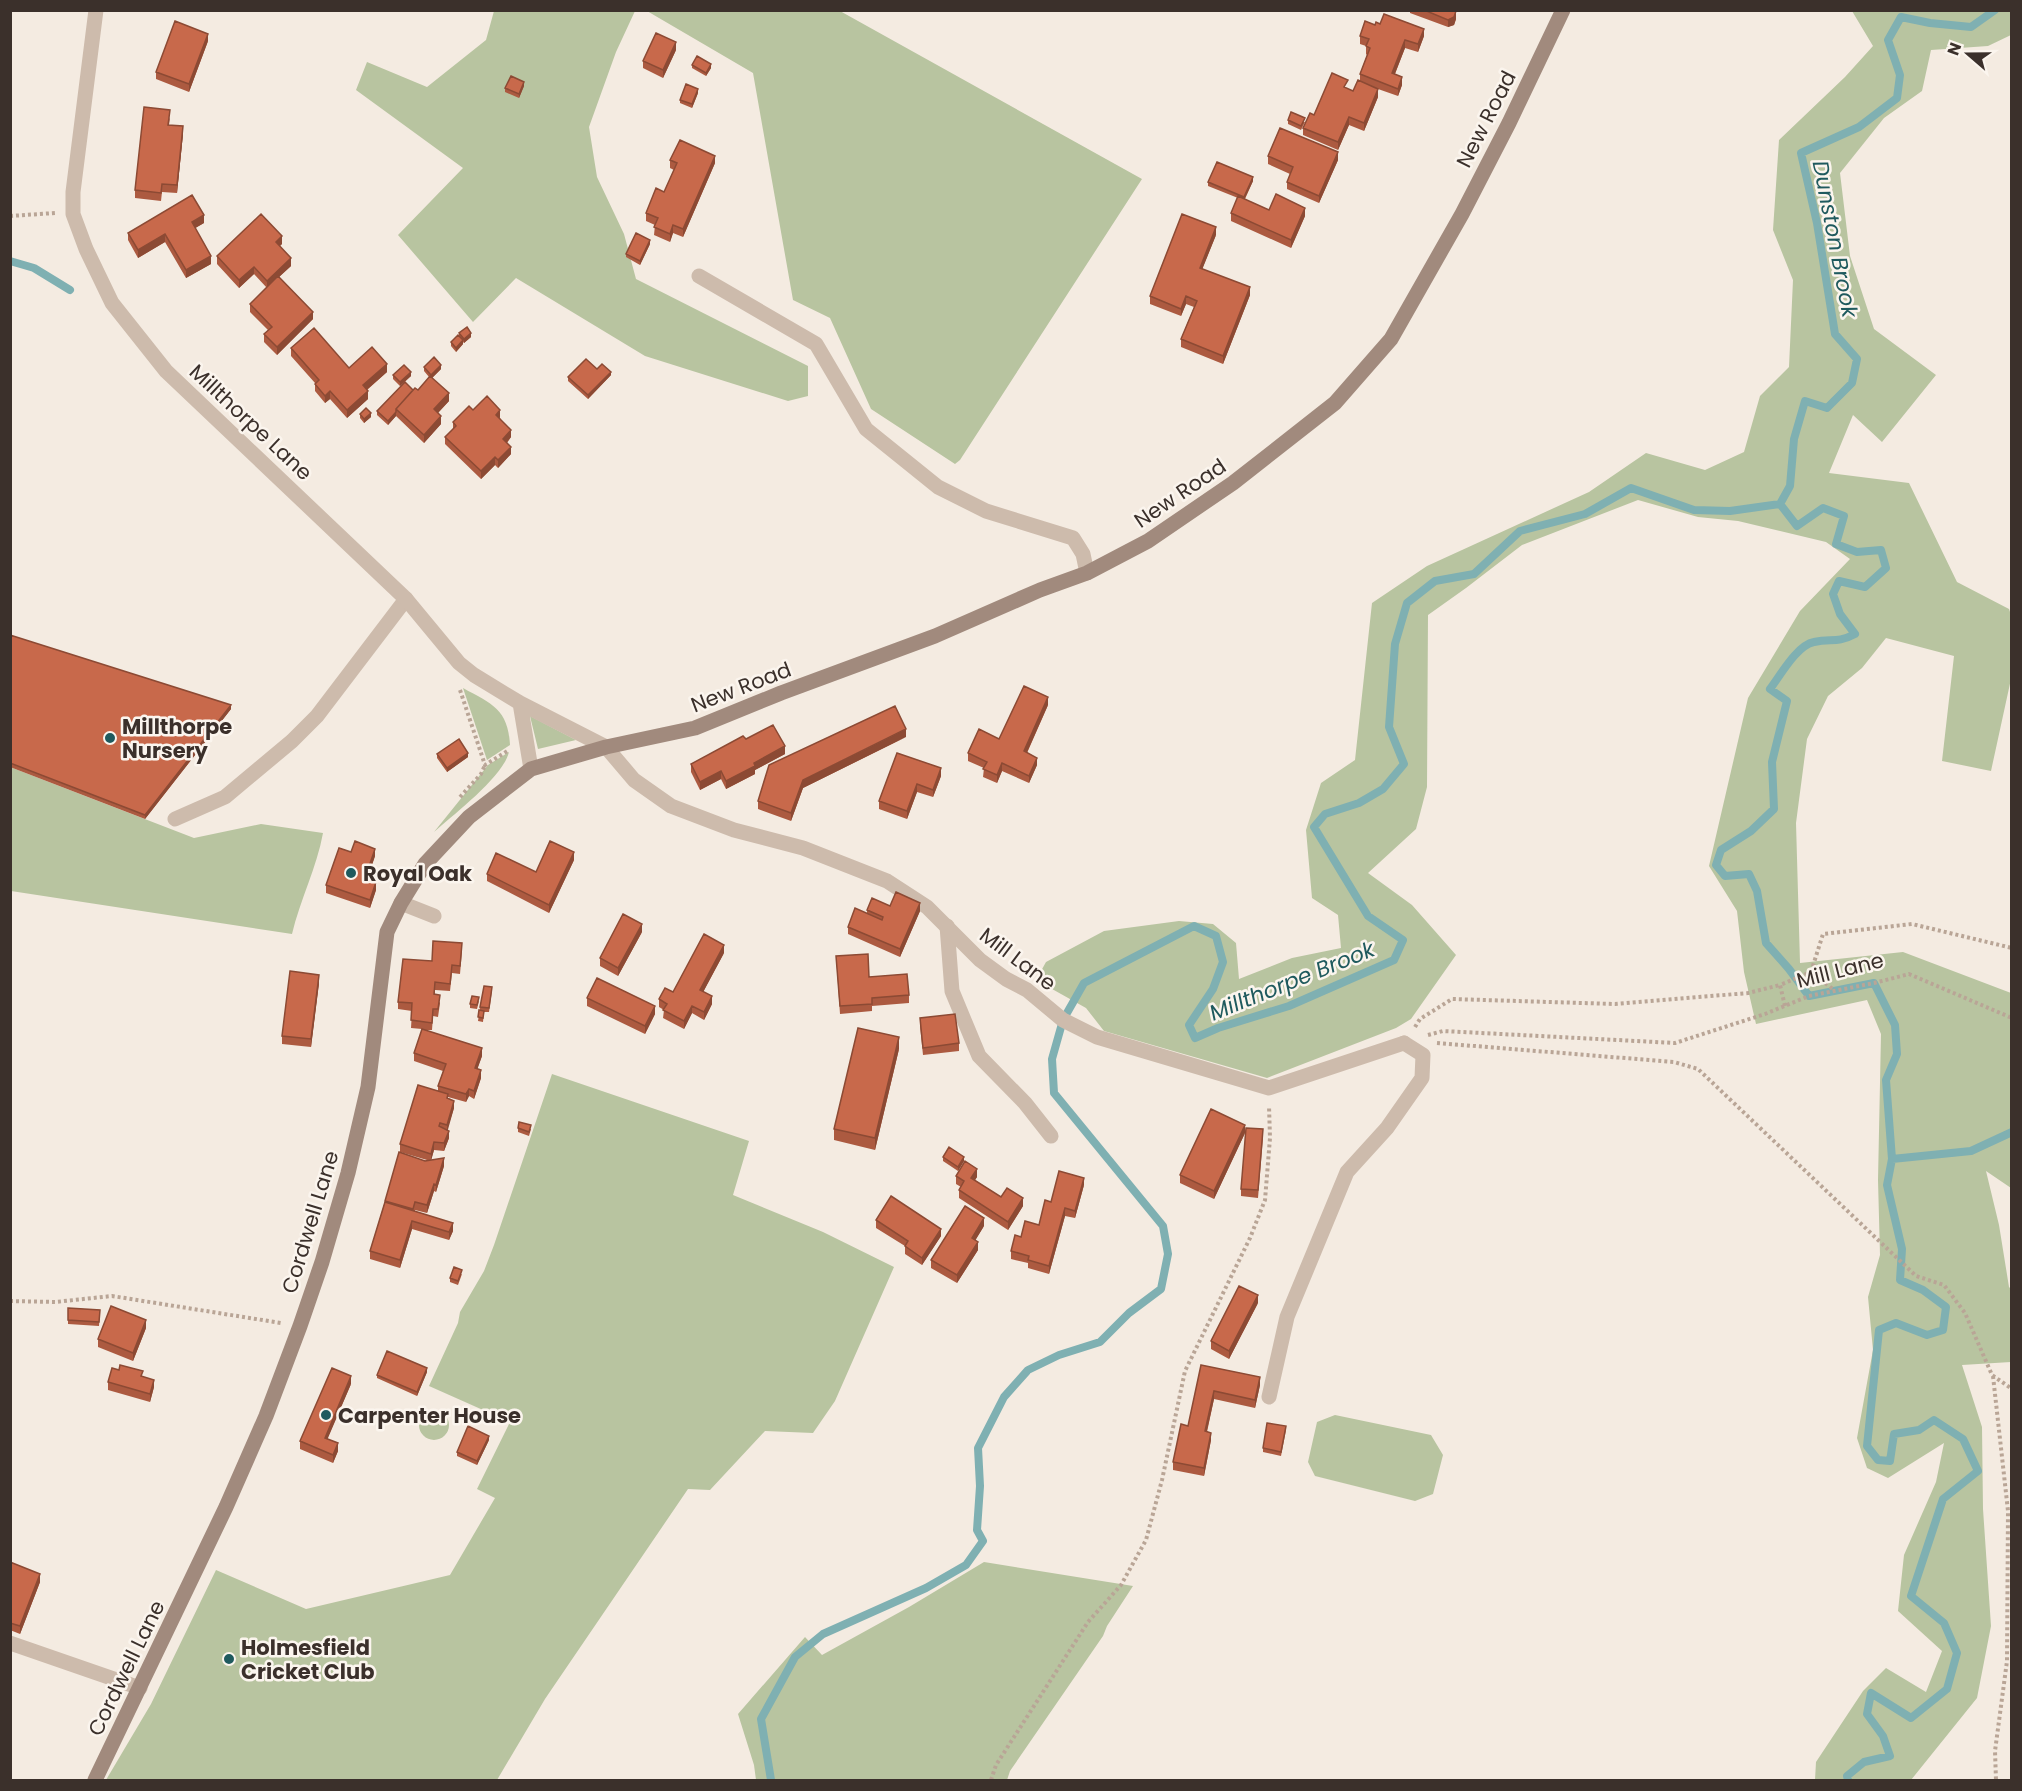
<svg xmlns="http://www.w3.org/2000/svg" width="2022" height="1791" viewBox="0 0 2022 1791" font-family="Poppins,sans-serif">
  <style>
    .green { fill: #b8c4a0 }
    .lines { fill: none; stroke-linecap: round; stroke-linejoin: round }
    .stream { stroke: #7fb0b2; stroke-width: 8 }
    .path { stroke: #b9a596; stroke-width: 4; stroke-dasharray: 3 3; stroke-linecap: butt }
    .service { stroke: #cdbbac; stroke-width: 15 }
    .minor { stroke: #cdbbac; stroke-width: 15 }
    .secondary { stroke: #a18a7d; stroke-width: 15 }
    .wall { fill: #ac5a40 }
    .shaded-wall { fill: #8c4a34 }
    .building { fill: #c8694b; stroke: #8c4a34; stroke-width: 1.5 }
    .poi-dot { fill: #1f5a5e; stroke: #fbf5ee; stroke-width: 2 }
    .labels { text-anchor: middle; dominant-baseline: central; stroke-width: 5; stroke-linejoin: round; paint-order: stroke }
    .street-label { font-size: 21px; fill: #3b302b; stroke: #fbf5ee }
    .poi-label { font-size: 21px; font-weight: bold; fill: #3b302b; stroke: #fbf5ee; text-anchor: start }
    .water-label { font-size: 22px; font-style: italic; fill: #1f5a5e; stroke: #fbf5ee }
  </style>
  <rect width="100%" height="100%" fill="#f4ebe1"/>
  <path class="green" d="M494,11H635L616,52L589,127L597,177L624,234L636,279L808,366V396L788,401L645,356L516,278L473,322L398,235L463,168L356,90L367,62L427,87L486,40Z
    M647,11H840L1142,179L960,460L955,464L871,409L830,318L793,300L753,73Z
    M1852,11H2011V35L1988,46L1931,50L1922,91L1884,118L1840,173L1850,256L1874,329L1936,375L1882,442L1853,415L1829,473L1909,483L1957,582L2009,609L2012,618L2011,679L1991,771L1942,761L1954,656L1886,638L1862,668L1828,696L1807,739L1796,823L1800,963L1903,952L2011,993V1188L1986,1171L1999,1225L2009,1287L2011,1289V1362L1962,1365L1982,1427L1983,1509L1991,1626L1977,1698L1911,1780H1815L1816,1762L1863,1691L1886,1668L1926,1692L1942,1651L1898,1611L1904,1555L1936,1482L1944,1443L1888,1478L1867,1468L1857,1438L1873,1350L1868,1297L1880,1255L1878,1180L1881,1034L1867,1000L1756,1024L1744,972L1737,911L1709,866L1748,698L1800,611L1850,559L1826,542L1738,521L1698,517L1638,500L1522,545L1466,588L1428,615L1427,787L1416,829L1368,873L1412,905L1456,955L1411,1019L1396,1028L1267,1078L1104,1031L1086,1008L1036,980L1046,962L1104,931L1179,921L1213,924L1236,943L1239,979L1292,958L1341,948L1338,915L1312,898L1306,830L1321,783L1355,760L1372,603L1427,566L1589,492L1646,453L1705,470L1744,452L1760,396L1789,367L1793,280L1773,230L1779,140L1845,77L1873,46Z
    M463,688C492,704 508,709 510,745L487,760Z
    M530,716L576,740L538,749Z
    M509,752C503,777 454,814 434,832L488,765Z
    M10,767L194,838L261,824L323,833C317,867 300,900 292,934L11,891Z
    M552,1074L749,1141L733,1195L823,1232L894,1267L835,1401L813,1433L765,1431L710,1490L688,1489L545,1699L497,1780H106L151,1704L216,1570L306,1609L450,1575L495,1498L477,1489L510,1422L429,1386L458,1323L460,1312L484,1271L494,1245Z
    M419 1425a15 15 0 1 1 30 0a15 15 0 1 1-30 0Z
    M1335,1415L1431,1435L1443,1455L1433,1494L1415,1501L1315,1476L1308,1462L1317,1422Z
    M984,1562L1133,1586L1107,1626L1103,1636L1010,1771L1007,1780H756L754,1765L738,1714L805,1637L822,1655L909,1607Z"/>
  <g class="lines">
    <path class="stream" d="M10,261L34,268L70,290
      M1780,504L1797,526L1823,508L1844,516L1836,544L1857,552L1881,550L1886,568L1865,587L1839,581L1833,594L1840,614L1855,634C1836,644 1832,638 1814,642C1797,645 1780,676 1770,689L1787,701L1772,762L1774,809L1751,831L1721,850L1716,865L1725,876L1749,874L1757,891L1766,943L1789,969L1809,996L1874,983L1895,1025L1897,1054L1886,1080L1892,1159L1887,1185L1902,1249L1900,1280L1923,1290L1946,1307L1943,1330L1927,1335L1896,1323L1879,1330L1867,1446L1878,1460L1890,1461L1894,1434L1919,1430L1934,1420L1963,1439L1978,1471L1943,1499L1911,1596L1944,1623L1957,1653L1947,1689L1911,1718L1871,1693L1867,1714L1883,1736L1890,1756L1864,1762L1847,1776L1848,1780
      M1780,504L1790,486L1794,439L1805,401L1827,408L1852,383L1857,359L1835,334L1817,223L1801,153L1859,127L1897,98L1900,75L1888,40L1901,17L1930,23L1971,27L1995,10
      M1892,1159L1971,1151L2012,1132
      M771,1780L761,1719L795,1657L823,1634L926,1588L966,1565L983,1541L977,1530L980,1486L978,1448L1004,1397L1028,1370L1059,1355L1100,1342L1129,1313L1161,1289L1168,1254L1163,1226L1054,1093L1052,1059L1063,1020L1084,983L1194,926L1216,936L1223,962L1213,989L1189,1025L1195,1038L1218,1028L1289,1006L1394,960L1403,940L1368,916L1314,827L1325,814L1359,803L1383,789L1404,764L1389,727L1395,644L1407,603L1435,581L1474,574L1520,531L1585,514L1631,488L1694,510L1730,511L1780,504"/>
    <path class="path" d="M10,216L55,213
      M460,690L485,765L509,750
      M460,797L481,774L485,765
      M1811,972L1823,934L1912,924L2012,948
      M1811,972L1834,990
      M1785,1006L1780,985L1811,972
      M1415,1027L1420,1019L1452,999L1615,1004L1748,993L1780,985
      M1428,1035L1443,1031L1675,1043L1765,1014L1809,996L1874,983L1909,974L2012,1018
      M1437,1043L1674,1062L1698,1069L1916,1276L1944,1285L1965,1313L1992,1375L2012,1389
      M10,1301L55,1302L112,1296L281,1323
      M1993,1376L2008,1511L2007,1661L1995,1751L1996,1780
      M991,1780L996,1765L1088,1622L1121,1585L1146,1540L1162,1480L1185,1371L1250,1238L1265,1200L1270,1138L1269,1106"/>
    <path class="service" d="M699,276L816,344L866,429L938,487L986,511L1073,538L1083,554L1087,573
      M175,819L225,797L292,741L317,716L406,599
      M401,903L434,916
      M947,926L952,991L979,1056L1025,1103L1051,1136
      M1269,1397L1287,1317L1347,1172L1387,1128L1422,1078L1423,1055L1404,1043
      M10,1643L140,1688"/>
    <path class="minor" d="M96,10L73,192V214L86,249L112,303L166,371L406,599L459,663L474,675L520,703L606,747L634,780L671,806L734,830L803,848L887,881L927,907L980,960L1006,979L1027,990L1063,1020L1097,1037L1269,1088L1404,1043
      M520,703L531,769"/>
    <path class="secondary" d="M95,1780L226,1507L266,1416L300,1326L322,1262L348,1173L368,1087L387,932L401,903L425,864L469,817L531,769L606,747L695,728L781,693L935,636L1040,590L1087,573L1148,541L1233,483L1335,403L1391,339L1462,214L1509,123L1563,10"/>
  </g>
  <path class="wall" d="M1410,10H1456V19L1454,25L1448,27L1410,13Z
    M1360,36H1424L1418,52L1405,48L1395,74L1402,85L1398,96L1378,89V97L1364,131L1349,125L1338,150L1303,135V128L1314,115L1348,88L1347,89L1353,91L1360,81V74L1367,55L1366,54V46L1360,44Z
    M208,41L189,92L156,79V72Z
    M676,50L663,78L643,68V61Z
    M692,65L711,68L706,76L692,68Z
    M524,86L519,98L505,92V88Z
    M698,93L692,108L680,103V100Z
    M170,117L169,125L183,134L177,193L162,192L161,201L135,198V190Z
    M1288,120L1305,122L1301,130L1288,124Z
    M1268,156L1338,160L1319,203L1287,189V182L1290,174L1268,164Z
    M670,160L715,163L683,237L673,233L670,242L654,235L655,225L646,221V213L664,192L674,170L670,168Z
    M1253,181L1245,199L1269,210L1305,216L1291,248L1231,221V213L1238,198L1208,186V182Z
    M204,223L195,228L211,264L186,278L165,242L138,258L128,240V233Z
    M1216,235L1202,269L1250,295L1223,364L1181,347V339L1194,307L1186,304L1181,316L1150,304V296Z
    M282,244L279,246L291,266L279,277L313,319L277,355L264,342V334L268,330L250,312V304L267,288L254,274L239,288L217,264V256Z
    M650,244L640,265L626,257V254Z
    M459,333L471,337L464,343L463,342V344L456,352L451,346V342L459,336Z
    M291,348L349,368L387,372L367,390L368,399L347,418L330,399L325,403L315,391V383L291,356Z
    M424,367L441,369L432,378L449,401L438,413L441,424L424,443L396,416L388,425L377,415V411L413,390H418L429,377L424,371Z
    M393,375L411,376L400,386L393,379Z
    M611,375L588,399L568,381V377Z
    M473,410L500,417V418L511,437L507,443L511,454L498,468L495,465L481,479L445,444V437L453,429V422Z
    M360,414L371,417L364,423L360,418Z
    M10,635L231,709L145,819L10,767Z
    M1048,705L1027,753L1037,765L1029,783L1002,771L997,783L983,777L984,768L968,761V753L999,739Z
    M906,737L803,788L791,821L758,809V801Z
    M746,739L785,754L755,770V774L726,789L721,779L700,790L691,772V764Z
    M897,753L941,776L933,797L917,792L907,819L879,809V801Z
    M437,754L468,757L447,772L437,758Z
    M351,852L375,856L367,879L376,890L370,908L326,893V885Z
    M574,860L549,913L487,881V874L536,872Z
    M890,906L920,911L900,957L848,934V927L867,913V910Z
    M642,932L618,976L600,966V958Z
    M462,951L460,974L452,973L450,991L435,990V994L440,1003L438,1017L433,1016L432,1030H424L482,1056L477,1069L481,1078L474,1099L469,1096L466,1102L448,1097V1099L454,1108L447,1130L449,1138L444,1151L434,1150L431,1160L444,1166L436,1192L434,1191L427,1213L415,1210V1211L453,1231L449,1240L412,1229L400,1268L370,1259V1251L385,1201L425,1161L427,1160L400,1152V1144L438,1091V1086L443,1071L414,1061V1053L422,1029L411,1028L412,1011L398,1009V1002L432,961Z
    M724,953L703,992L712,1004L704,1020L692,1013L684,1029L663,1018L664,1010L659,1007V999L673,992Z
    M836,956L869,977L909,995V1003L872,1006V1011L840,1014Z
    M319,983L311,1047L282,1044V1036Z
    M492,991L489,1012H484L483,1022L478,1021L480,1007Z
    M587,998L655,1014L645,1034L587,1006Z
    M479,1001L477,1009L470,1008V1004Z
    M920,1018L959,1043V1051L923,1055L920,1026Z
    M899,1049L875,1150L834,1140V1129Z
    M518,1128L531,1129L529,1136L518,1132Z
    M1245,1133L1214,1199L1180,1183V1175Z
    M1263,1137L1258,1198L1241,1196V1189Z
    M943,1157L964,1161L958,1171L943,1161Z
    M956,1176L977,1177L975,1180L1001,1197L1023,1206L1008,1230L959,1198V1190L961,1187L956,1184Z
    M1084,1185L1075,1218L1065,1216L1049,1274L1028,1268V1263L1011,1259V1251L1021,1237L1039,1225Z
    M876,1220L941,1236L922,1265L905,1254V1246L876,1228Z
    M984,1226L975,1240L978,1250L957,1283L931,1268V1260Z
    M462,1274L458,1285L450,1282V1278Z
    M1258,1303L1229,1359L1211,1349V1341Z
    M68,1308L100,1310L99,1326L68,1324Z
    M146,1328L133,1361L98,1347V1339Z
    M1201,1365L1260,1385L1255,1408L1214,1399L1207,1432L1211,1440L1204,1476L1173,1470V1462L1188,1426Z
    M427,1372L417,1396L377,1378V1375Z
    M143,1376L154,1387L150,1402L108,1390V1382Z
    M351,1384L327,1439L338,1451L333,1463L300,1449V1441Z
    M1286,1430L1281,1456L1263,1452V1448Z
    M489,1440L477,1465L457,1456V1452Z
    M10,1562L40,1582L20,1634L10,1630Z"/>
  <path class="shaded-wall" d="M1456,11V19L1454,25L1448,27V20Z
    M1424,29V36L1418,52V44Z
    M208,34V41L189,92V84Z
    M1405,40V48L1392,81V73Z
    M676,42V50L663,78V70Z
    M711,64V68L706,76V73Z
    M1402,77V85L1398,96V89Z
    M524,82V86L519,98V94Z
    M698,89V93L692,108V104Z
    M1378,89V97L1364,131V123Z
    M1349,117V125L1338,150V142Z
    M183,126V134L177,193V185Z
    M1338,152V160L1319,203V196Z
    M715,156V163L683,237V229Z
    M1253,177V181L1244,200V197Z
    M1305,208V216L1291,248V240Z
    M204,215V223L192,230V222Z
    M673,225V233L670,242V234Z
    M1216,227V235L1200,275V268Z
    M165,234V242L138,258V250Z
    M282,236V244L276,250V242Z
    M650,240V244L640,265V261Z
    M211,256V264L186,278V270Z
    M291,258V266L267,288V281Z
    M254,267V274L239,288V280Z
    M1250,287V295L1223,364V356Z
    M1186,296V304L1181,316V309Z
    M313,312V319L277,355V347Z
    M471,333V337L464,343V339Z
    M463,340V344L456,352V348Z
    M387,364V372L363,393V385Z
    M441,365V369L431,379V375Z
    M411,372V376L400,386V382Z
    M611,372V375L588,399V395Z
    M330,391V399L325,403V396Z
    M368,391V399L347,418V410Z
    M449,393V401L434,417V409Z
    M500,410V417L496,422V415Z
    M396,412V416L388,425V421Z
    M371,413V417L364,423V419Z
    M441,416V424L424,443V435Z
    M511,430V437L503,447V439Z
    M511,447V454L498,468V460Z
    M495,457V465L481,479V471Z
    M1048,697V705L1024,759V751Z
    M231,705V709L145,819V815Z
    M906,729V737L803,788L791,821V813L803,780Z
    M785,746V754L755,770V774L726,789V781L754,763Z
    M468,753V757L447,772V768Z
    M1037,758V765L1029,783V776Z
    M1002,763V771L997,783V775Z
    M941,768V776L933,797V790Z
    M721,771V779L700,790V782Z
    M917,784V792L907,819V811Z
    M375,849V856L365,886V878Z
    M574,852V860L549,913V905Z
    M376,882V890L370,908V900Z
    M920,903V911L900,957V949Z
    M642,924V932L618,976V968Z
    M724,945V953L700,998V990Z
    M319,975V983L311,1047V1039Z
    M712,996V1004L704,1020V1012Z
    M655,1006V1014L645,1034V1026Z
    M692,1006V1013L684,1029V1021Z
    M899,1037V1049L875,1150V1138Z
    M482,1048V1056L475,1076V1068Z
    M481,1070V1078L474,1099V1091Z
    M469,1089V1096L466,1102V1094Z
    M454,1101V1108L447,1133V1125Z
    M1245,1125V1133L1214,1199V1191Z
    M449,1131V1138L444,1151V1143Z
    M434,1142V1150L431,1161V1154Z
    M964,1157V1161L958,1171V1167Z
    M444,1158V1166L436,1192V1185Z
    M977,1169V1177L971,1186V1178Z
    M1084,1178V1185L1075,1218V1211Z
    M434,1184V1191L427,1213V1205Z
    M1023,1198V1206L1008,1230V1222Z
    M1065,1208V1216L1049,1274V1266Z
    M984,1218V1226L972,1246V1238Z
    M412,1221V1229L400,1268V1260Z
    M453,1223V1231L449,1240V1232Z
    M941,1229V1236L922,1265V1258Z
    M978,1242V1250L957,1283V1275Z
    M1258,1295V1303L1229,1359V1351Z
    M146,1320V1328L133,1361V1353Z
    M427,1368V1372L417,1396V1392Z
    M351,1376V1384L325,1445V1438Z
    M1260,1377V1385L1255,1408V1400Z
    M154,1380V1387L150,1402V1394Z
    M1214,1391V1399L1205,1439V1431Z
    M1211,1433V1440L1204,1476V1468Z
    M489,1436V1440L477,1465V1461Z
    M338,1443V1451L333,1463V1455Z
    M40,1574V1582L20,1634V1626Z"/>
  <path class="building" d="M1424,10H1456V11L1454,17L1448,20Z
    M1384,14L1424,29L1418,44L1405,40L1392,73L1402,77L1398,89L1360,74L1370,48L1366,46L1369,39L1360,36L1365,21L1375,25L1376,22L1380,24Z
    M175,21L208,34L189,84L156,72Z
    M656,33L676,42L663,70L643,61Z
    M697,56L711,64L706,73L692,65Z
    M1332,73L1348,80L1344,87L1353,91L1358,80L1378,89L1364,123L1349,117L1338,142L1303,128L1310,113L1314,115Z
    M511,76L524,82L519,94L505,88Z
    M686,84L698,89L692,104L680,100Z
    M144,107L170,110L168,125L183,126L177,185L162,184L161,193L135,190Z
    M1291,112L1305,118L1301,126L1288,120Z
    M1280,128L1338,152L1319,196L1287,182L1293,167L1268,156Z
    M680,140L715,156L683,229L673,225L670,234L654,227L658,218L646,213L656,188L664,192L677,163L670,160Z
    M1217,162L1253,177L1244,197L1208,182Z
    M1276,194L1305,208L1291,240L1231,213L1238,196L1269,210Z
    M192,195L204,215L192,222L211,256L186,270L165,234L138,250L128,233Z
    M261,214L282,236L276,242L291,258L267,281L254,267L239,280L217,256Z
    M1182,214L1216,227L1200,268L1250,287L1223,356L1181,339L1197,301L1186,296L1181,309L1150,296Z
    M636,233L650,240L640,261L626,254Z
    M278,276L313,312L277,347L264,334L272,327L250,304Z
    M467,327L471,333L464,339L459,333Z
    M314,328L349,368L372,347L387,364L363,385L368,391L347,410L330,391L325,396L315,384L319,380L291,348Z
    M458,335L463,340L456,348L451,342Z
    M434,357L441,365L431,375L424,367Z
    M586,359L597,369L602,364L611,372L588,395L568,377Z
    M404,365L411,372L400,382L393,375Z
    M430,376L449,393L434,409L441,416L424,435L396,409L415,388L418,390Z
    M405,382L413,390L396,409V412L388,421L377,411Z
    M487,396L500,410L496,415L511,430L503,439L511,447L498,460L495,457L481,471L445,437L456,426L453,422L469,406L473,410Z
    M366,408L371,413L364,419L360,414Z
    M10,635L231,705L145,815L10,763Z
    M1024,686L1048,697L1024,751L1037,758L1029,776L1002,763L997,775L983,769L987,762L968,753L979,729L999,739Z
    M895,706L906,729L803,780L791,813L758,801L769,765Z
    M773,725L785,746L754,763L755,766L726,781L721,771L700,782L691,764L743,736L746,739Z
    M459,739L468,753L447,768L437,754Z
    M897,753L941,768L933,790L917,784L907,811L879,801Z
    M355,841L375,849L365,878L376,882L370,900L326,885L339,848L351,852Z
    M550,841L574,852L549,905L487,874L496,853L536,872Z
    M896,892L920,903L900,949L848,927L855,908L882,920L883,917L867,910L872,898L890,906Z
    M623,914L642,924L618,968L600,958Z
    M704,934L724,945L700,990L712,996L704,1012L692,1006L684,1021L663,1010L667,1004L659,999L665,988L673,992Z
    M433,941L462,943L460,966L452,965L450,984L435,982L434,994L440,995L438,1009H433L432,1023L411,1020L412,1003L398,1002L403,959L432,961Z
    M868,954L869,977L907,974L909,995L872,998V1004L840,1006L836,956Z
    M290,971L319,975L311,1039L282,1036Z
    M597,978L655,1006L645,1026L587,998Z
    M484,986L492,987L489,1008L480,1007Z
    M472,996L479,997L477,1005L470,1004Z
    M479,1010L484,1011L483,1018L478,1017Z
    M955,1014L959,1043L923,1048L920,1018Z
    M858,1028L899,1037L875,1138L834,1129Z
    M422,1029L482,1048L475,1068L481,1070L474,1091L469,1089L466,1094L438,1086L446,1064L414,1053Z
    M418,1085L448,1094L447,1098L454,1101L447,1125L440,1123L439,1126L449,1131L444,1143L434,1142L431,1154L400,1144Z
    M1211,1109L1245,1125L1214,1191L1180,1175Z
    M519,1122L531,1125L529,1132L518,1128Z
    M1246,1128L1263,1129L1258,1190L1241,1189Z
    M949,1147L964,1157L958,1167L943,1157Z
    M399,1152L425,1161L444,1158L436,1185L434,1184L427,1205L415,1202L413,1209L385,1201Z
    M965,1161L977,1169L971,1178L1001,1197L1007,1188L1023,1198L1008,1222L959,1190L964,1181L956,1176Z
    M1059,1171L1084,1178L1075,1211L1065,1208L1049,1266L1028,1260L1029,1256L1011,1251L1015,1235L1021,1237L1025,1221L1039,1225L1045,1200L1051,1202Z
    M891,1196L941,1229L922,1258L905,1246L908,1241L876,1220Z
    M385,1202L453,1223L449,1232L412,1221L400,1260L370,1251Z
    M965,1206L984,1218L972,1238L978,1242L957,1275L931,1260Z
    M454,1267L462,1270L458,1281L450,1278Z
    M1239,1286L1258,1295L1229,1351L1211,1341Z
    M111,1306L146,1320L133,1353L98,1339Z
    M68,1308L100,1310L99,1322L68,1320Z
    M387,1351L427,1368L417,1392L377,1375Z
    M120,1365L143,1371L141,1376L154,1380L150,1394L108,1382L112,1368L119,1370Z
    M1201,1365L1260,1377L1255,1400L1214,1391L1205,1431L1211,1433L1204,1468L1173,1462L1181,1424L1188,1426Z
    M332,1368L351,1376L325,1438L338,1443L333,1455L300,1441Z
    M1267,1423L1286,1426L1281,1452L1263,1448Z
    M468,1426L489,1436L477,1461L457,1452Z
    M10,1562L40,1574L20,1626L10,1623Z"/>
  <g class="poi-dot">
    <circle cx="110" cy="738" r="6"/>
    <circle cx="351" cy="873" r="6"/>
    <circle cx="326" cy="1415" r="6"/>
    <circle cx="229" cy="1659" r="6"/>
  </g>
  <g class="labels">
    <g class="street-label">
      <text transform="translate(1486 119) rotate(-63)">New Road</text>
      <text transform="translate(251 422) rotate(43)">Millthorpe Lane</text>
      <text transform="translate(1180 493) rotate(-34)">New Road</text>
      <text transform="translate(741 687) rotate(-21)">New Road</text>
      <text transform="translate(1018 959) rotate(37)">Mill Lane</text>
      <text transform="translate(1840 970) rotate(-14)">Mill Lane</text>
      <text transform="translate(310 1222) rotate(-73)">Cordwell Lane</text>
      <text transform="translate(126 1668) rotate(-64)">Cordwell Lane</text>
    </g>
    <g class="poi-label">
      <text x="122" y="726">Millthorpe<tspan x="122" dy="24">Nursery</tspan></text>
      <text x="363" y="873">Royal Oak</text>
      <text x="338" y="1415">Carpenter House</text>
      <text x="241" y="1647">Holmesfield<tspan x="241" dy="24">Cricket Club</tspan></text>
    </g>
    <g class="water-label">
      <text transform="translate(1835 239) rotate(79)">Dunston Brook</text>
      <text transform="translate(1292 981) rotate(-22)">Millthorpe Brook</text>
    </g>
  </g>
  <rect width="2022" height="1791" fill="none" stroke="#3b302b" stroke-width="24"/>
  <g transform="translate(1968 54) rotate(290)" stroke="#fbf5ee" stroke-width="4.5" paint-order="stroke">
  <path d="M0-4.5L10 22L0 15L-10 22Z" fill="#3b302b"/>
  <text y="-9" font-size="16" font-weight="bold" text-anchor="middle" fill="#3b302b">N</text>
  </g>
</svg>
